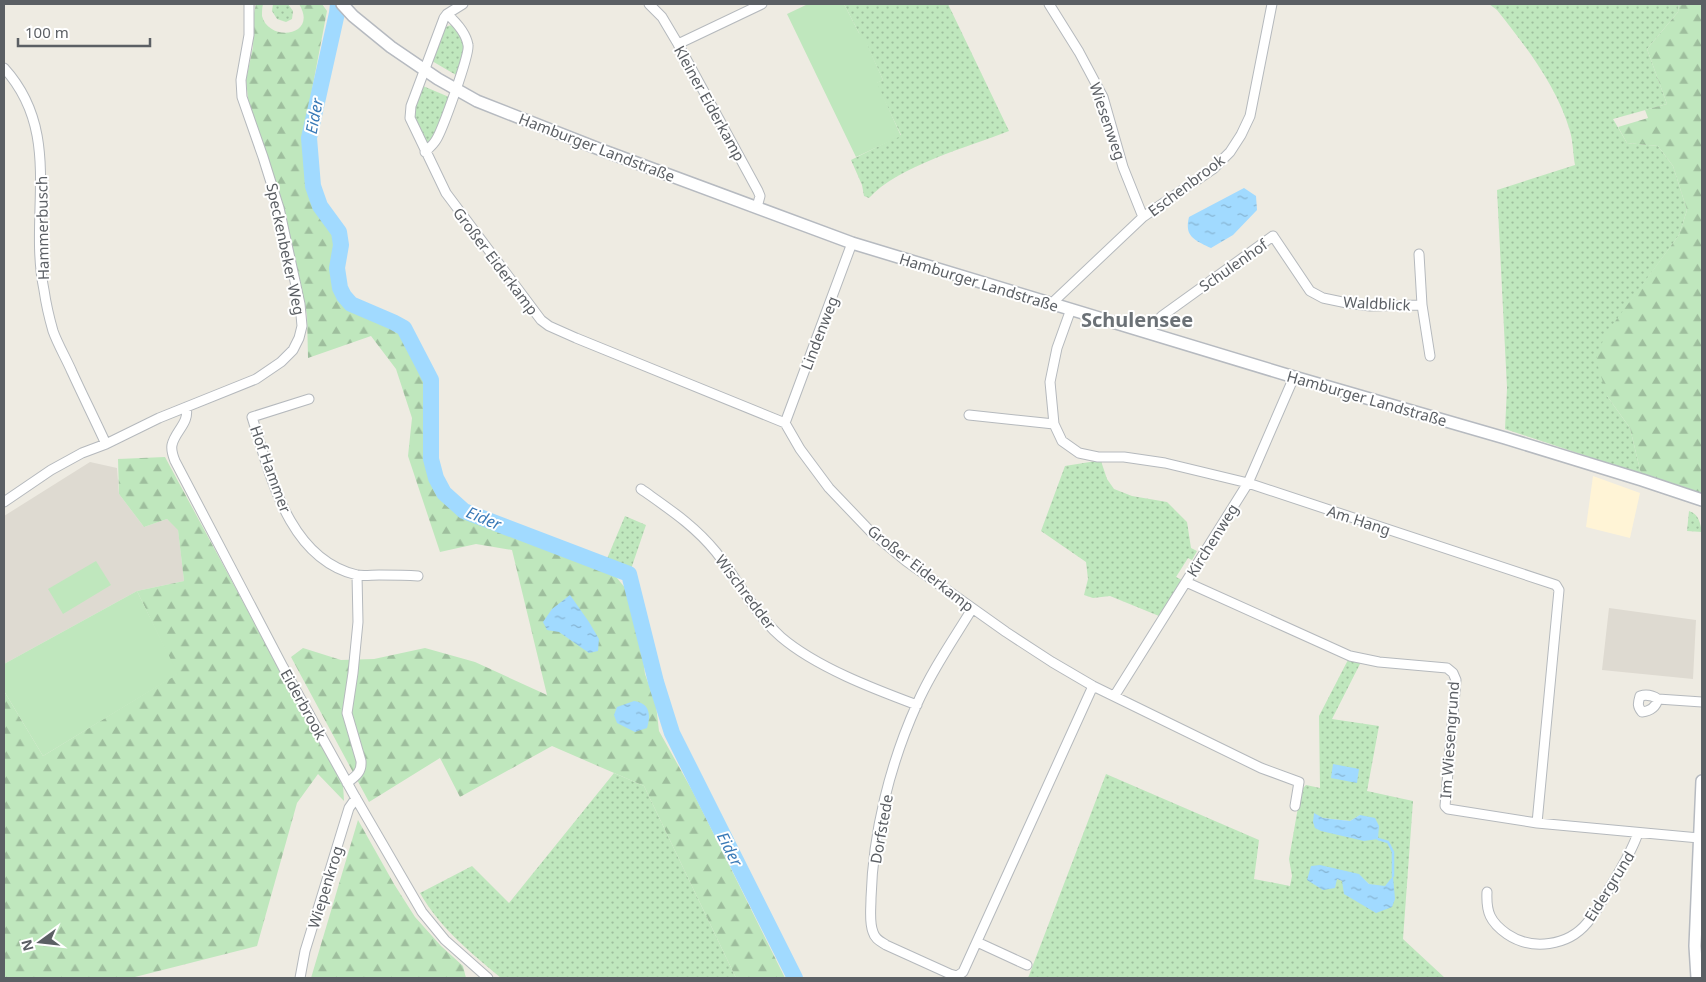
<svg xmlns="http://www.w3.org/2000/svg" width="1706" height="982" viewBox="0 0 1706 982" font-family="'Noto Sans',sans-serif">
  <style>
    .commercial { fill: #fff4d6 }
    .education { fill: #dedad1 }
    .grass { fill: url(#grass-dots); fill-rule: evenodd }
    .forest { fill: url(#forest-firs) }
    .park { fill: #bfe7bd }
    .water { fill: url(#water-ripples) }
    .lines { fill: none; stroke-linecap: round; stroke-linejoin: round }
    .stream { stroke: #a1daff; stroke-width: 2.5 }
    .river { stroke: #a1daff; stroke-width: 16 }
    .street-casing { stroke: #b5b9bd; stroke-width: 11 }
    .secondary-casing { stroke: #b6bac0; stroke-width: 14 }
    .street { stroke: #fff; stroke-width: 9 }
    .secondary { stroke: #fff; stroke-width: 11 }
    .labels { text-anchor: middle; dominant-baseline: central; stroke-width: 4; stroke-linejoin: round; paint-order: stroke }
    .street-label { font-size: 15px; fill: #5b5f64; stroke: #fff }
    .water-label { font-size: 16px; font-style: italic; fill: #3a7ab7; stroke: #fff }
    .district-label { font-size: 20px; font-weight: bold; fill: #6b7176; stroke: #fff }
  </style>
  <defs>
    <pattern id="grass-dots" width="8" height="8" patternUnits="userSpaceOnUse" patternTransform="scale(1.25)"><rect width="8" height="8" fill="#bfe7bd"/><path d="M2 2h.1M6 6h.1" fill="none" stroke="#9ebe9d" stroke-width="1.8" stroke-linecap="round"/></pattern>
    <pattern id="forest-firs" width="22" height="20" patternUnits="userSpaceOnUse" patternTransform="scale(1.25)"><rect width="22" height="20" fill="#bfe7bd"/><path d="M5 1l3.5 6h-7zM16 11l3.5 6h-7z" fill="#9ebe9d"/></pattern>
    <pattern id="water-ripples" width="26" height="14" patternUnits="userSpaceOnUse" patternTransform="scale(1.25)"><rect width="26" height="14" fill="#a1daff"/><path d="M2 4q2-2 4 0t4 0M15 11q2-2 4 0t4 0" fill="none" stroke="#86b4d2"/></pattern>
  </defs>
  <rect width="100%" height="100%" fill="#eeebe2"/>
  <path class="commercial" d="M1593,476L1640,493L1630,538L1586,527Z"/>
  <path class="education" d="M90,462L117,468L119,494L144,527L167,519L178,529L184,581L137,591L4,664V516Z
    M1609,608L1696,620L1693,679L1602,670Z"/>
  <path class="grass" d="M273,4H288L293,11L292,19L286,22L277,19L272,11Z
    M844,4H948L1009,131C968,147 898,166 869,198L864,196L862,185L851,160L901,135L876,83L883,80L867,45L859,33Z
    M1489,4H1679L1678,12L1647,49L1667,104L1613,119L1627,143L1658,146L1673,166L1687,210L1679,235L1606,335L1607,396L1630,428L1641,474L1505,429L1507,388L1497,190L1575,165C1573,154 1573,141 1570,131C1556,84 1526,47 1497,10Z
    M452,25C457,28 458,31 460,35C468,50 461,60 456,75L432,61L443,29L448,26Z
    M423,86L449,97L432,142H428L424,141C410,113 412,113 423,86Z
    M1096,461H1101L1107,479L1114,489L1132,496L1167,502L1187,522L1191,548L1197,551L1192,560L1188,558L1176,577L1182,580L1159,616L1110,596L1093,598L1084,595L1088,579L1086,562L1041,531L1065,466Z
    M1689,511C1699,514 1700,523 1702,532L1687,531Z
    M625,516L646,525L630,572L606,561Z
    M1350,656L1362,660L1332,719L1379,726L1367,791L1413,801L1403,939L1445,978H1028L1106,774L1259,840L1254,879L1290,886L1292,876L1289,859L1301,790L1306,785L1320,788L1319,716ZM1314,814L1323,818L1350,821L1360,815L1364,841ZM1358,874L1369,884L1385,886L1342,881L1337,879Z
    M614,773L644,786L736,978H501C471,953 440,928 420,893L472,866L509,903Z"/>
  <path class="forest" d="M256,4H263C262,8 262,12 262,16C269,43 319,36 299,4H322L327,11L303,137L312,204L333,233L334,245L331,269L333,287L350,311L396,328L415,357L424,381L426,397L425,457L430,480L438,495L463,516L479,524L613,573L626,589L641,643L645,674L656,705L659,731L693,792L785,978H736L644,786L552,746L460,797L440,758L369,802L291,657L303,648L341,660L374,659L425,648L475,662L547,695L512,550L476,544L440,552L408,456L412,418L396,369L371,336L308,358L307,315L299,276L279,193L249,107L246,80L253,47L254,13Z
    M1679,4H1702V496L1641,474L1630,428L1607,396L1596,359L1605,335L1679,235L1687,210L1673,166L1658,146L1627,143L1618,127L1648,118L1645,110L1667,104L1647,49L1678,12Z
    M165,457L276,663L343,785L344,801L318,774L297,803L257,946L131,978H4V691L43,756L177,674L137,591L184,581L178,530L167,519L144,527L119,494L118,459Z
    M358,820L394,884L415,917L441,946L463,966L466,978H311Z"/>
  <path class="park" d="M808,4H844L859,33L863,35L883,80L877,83L901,136L856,157L787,14Z
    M96,561L111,585L63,614L48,589Z
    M137,591L178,674L43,756L4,691V664Z"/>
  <path class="water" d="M1244,188L1256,196L1257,210L1233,235L1211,248C1195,240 1184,237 1189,217Z
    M570,595L589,622L599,639L598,651L589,653L559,632L547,630L543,622L552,609Z
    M634,701C650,703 651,715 647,728L635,732L617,723L614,715L617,707Z
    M1333,764L1359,769L1357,783L1331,778Z
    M1314,813L1323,818L1350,821L1360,815L1375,818L1379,826L1378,839L1364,841L1321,831L1315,828L1313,822Z
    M1320,865L1359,874L1369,884L1385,886L1393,876L1395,899L1392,907L1376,913L1344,894L1342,881L1337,879L1335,888L1323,890L1307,880L1311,866Z"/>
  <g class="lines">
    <path class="stream" d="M1378,839L1388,842L1393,852V876"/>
    <path class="river" d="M338,4L337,13L309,138L313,186L320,206L339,232L341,245L337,268L340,288L344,296L351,304L393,322L404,328L431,380V459L436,478L444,493L464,511L629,574L656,682L672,733L795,978"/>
    <g class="street-casing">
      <path id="street" d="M463,4L447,14L444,18L411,106L410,118L446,193L541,320L549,326L576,338L785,423L800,449L829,488L871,532L906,561L1006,632L1052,662L1093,686L1261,768L1299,782L1295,806
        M649,4L662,17L678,44L758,191L760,196L757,207
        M1049,4L1079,52L1103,97L1123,167L1143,217
        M678,44L762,4
        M4,68C64,134 28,213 44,290C46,304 49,317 53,331C58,345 66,358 72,372C83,396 95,420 106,444
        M425,152C429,148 433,145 436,140C442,131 470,54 468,45C466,33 456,22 447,14
        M1419,254L1422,305L1430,356
        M1051,304L1143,217L1213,169L1230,152L1241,135L1250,116L1272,4
        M1071,309L1057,348L1050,382L1054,424L1062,441L1079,453L1098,457H1124L1165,463L1248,483L1556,585L1559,590L1537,823
        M1150,333L1155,323L1162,316L1273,236L1310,291L1323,298L1347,303L1370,306L1422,305
        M309,399L252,417C270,474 288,559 357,575C363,576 372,575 379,575C392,575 405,575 418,576
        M186,407C190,423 175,431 172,445C171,450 173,456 175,461L283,667L354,795L422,912L445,940L488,978
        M969,415L1054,424
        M785,423L852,243
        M641,489C669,509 694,525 716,552C738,580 754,613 781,637C816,667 874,689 917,705
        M4,502L51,470L82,453L106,444L159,418L256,379L281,362L293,350L299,338L302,326L300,304L279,208L263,157L242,97L241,80L249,35V4
        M1186,582L1350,656L1379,662L1447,668L1453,673L1456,680L1445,806L1448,809L1537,823L1699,838
        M972,609C953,640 932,670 917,704C890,764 873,832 871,898C871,909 869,922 873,932C875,939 880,941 886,945L950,974L957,976L963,972L1093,686
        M1115,695L1248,483L1294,377
        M1658,699C1656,707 1651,711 1642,712C1637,706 1638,703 1640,696C1647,694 1652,695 1658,699L1702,702
        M347,783C356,776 362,772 361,761L347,713L353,673L358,622L357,575
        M1487,892C1486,912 1490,922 1507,934C1532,951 1568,946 1587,923C1597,912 1604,897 1612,884C1622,867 1632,851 1638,833
        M977,942L1027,965
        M300,978L305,951L349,808L356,798"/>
    </g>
    <g class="secondary-casing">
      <path id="secondary" d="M342,4L353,16L391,47L438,79L477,101L599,149L852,243L1294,377L1505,438L1642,480L1702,500
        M1697,978L1695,946L1702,781"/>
    </g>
    <use href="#street" class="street"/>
    <use href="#secondary" class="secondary"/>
  </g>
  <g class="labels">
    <g class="street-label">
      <text transform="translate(710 103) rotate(61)">Kleiner Eiderkamp</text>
      <text transform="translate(1108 121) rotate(71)">Wiesenweg</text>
      <text transform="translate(597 147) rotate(21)">Hamburger Landstraße</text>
      <text transform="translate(1186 185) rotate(-37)">Eschenbrook</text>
      <text transform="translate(42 228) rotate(-91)">Hammerbusch</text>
      <text transform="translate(286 249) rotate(78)">Speckenbeker Weg</text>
      <text transform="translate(496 261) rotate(53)">Großer Eiderkamp</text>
      <text transform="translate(1233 265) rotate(-35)">Schulenhof</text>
      <text transform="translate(979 282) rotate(17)">Hamburger Landstraße</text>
      <text transform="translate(1377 303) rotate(3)">Waldblick</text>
      <text transform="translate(819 333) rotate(-69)">Lindenweg</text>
      <text transform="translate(1367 398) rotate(16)">Hamburger Landstraße</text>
      <text transform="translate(271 469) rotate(70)">Hof Hammer</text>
      <text transform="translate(1359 520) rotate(18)">Am Hang</text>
      <text transform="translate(1212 540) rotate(-58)">Kirchenweg</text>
      <text transform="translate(921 568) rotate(38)">Großer Eiderkamp</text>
      <text transform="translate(746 592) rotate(53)">Wischredder</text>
      <text transform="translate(304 704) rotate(61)">Eiderbrook</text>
      <text transform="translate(1449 740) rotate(-86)">Im Wiesengrund</text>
      <text transform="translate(881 829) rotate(-80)">Dorfstede</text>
      <text transform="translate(1609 886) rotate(-58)">Eidergrund</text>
      <text transform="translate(325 887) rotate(-73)">Wiepenkrog</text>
    </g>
    <g class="water-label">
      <text transform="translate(314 116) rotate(-79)">Eider</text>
      <text transform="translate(484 518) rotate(23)">Eider</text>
      <text transform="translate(730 849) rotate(63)">Eider</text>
    </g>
    <g class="district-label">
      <text x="1137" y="319">Schulensee</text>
    </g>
  </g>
  <rect width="1706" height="982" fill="none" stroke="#5b5f64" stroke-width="10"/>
  <g transform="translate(40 942) rotate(255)" stroke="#ffffff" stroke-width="4" paint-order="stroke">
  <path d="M0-4L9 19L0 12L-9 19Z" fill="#5b5f64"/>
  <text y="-8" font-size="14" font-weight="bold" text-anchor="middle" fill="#5b5f64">N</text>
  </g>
  <path d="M18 38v8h132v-8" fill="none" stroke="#5b5f64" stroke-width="2.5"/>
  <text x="25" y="38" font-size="15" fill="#5b5f64" stroke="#ffffff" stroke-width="4" paint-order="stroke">100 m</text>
</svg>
